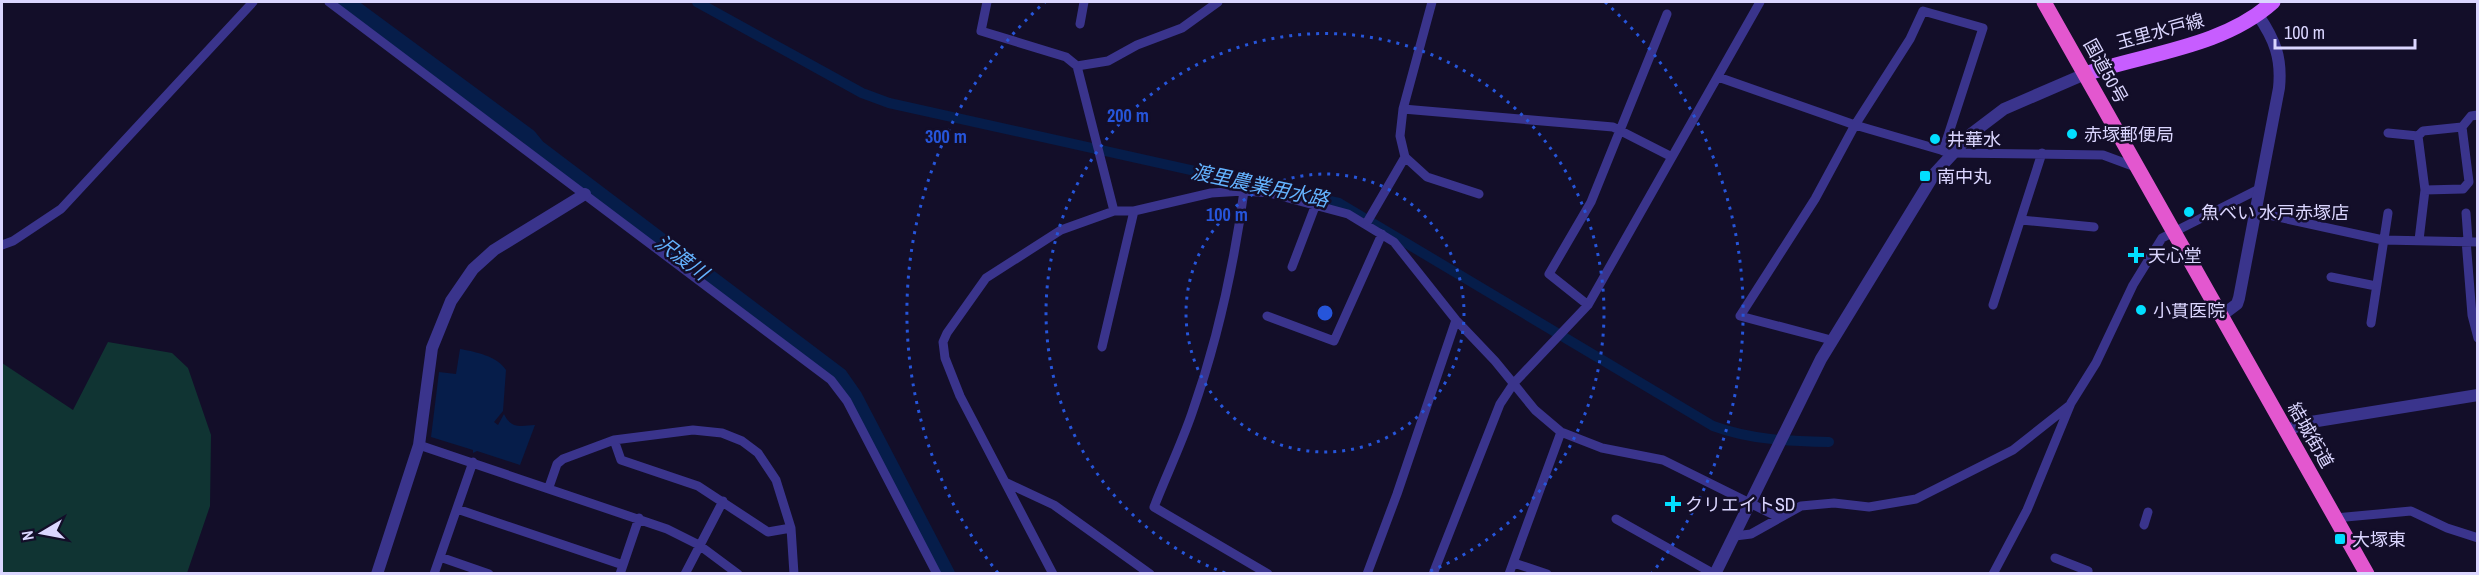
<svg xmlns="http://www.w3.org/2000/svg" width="2479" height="575" viewBox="0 0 2479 575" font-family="'Archivo Narrow','Noto Sans JP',sans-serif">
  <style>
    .green { fill: #103433 }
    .water { fill: #061d4a }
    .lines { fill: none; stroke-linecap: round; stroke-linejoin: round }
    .canal { stroke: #061d4a; stroke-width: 10 }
    .river { stroke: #061d4a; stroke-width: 16 }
    .minor { stroke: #3a348c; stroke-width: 9 }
    .tertiary { stroke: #3a348c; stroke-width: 12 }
    .primary { stroke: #c75dff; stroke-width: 15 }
    .trunk { stroke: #e357cf; stroke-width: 15 }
    .ring { fill: none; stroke: #2655da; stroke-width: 3; stroke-dasharray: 3 6 }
    .poi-dot { fill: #02dfff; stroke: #130e29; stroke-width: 2 }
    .labels { text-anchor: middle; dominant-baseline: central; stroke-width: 5; stroke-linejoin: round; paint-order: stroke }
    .street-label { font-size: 18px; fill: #dbd6ff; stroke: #130e29 }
    .poi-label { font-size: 18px; fill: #dbd6ff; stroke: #130e29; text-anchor: start }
    .water-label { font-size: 20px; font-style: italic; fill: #64b3ff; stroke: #130e29 }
    .centre { fill: #2655da; stroke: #130e29; stroke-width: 3 }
    .ring-label { font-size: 18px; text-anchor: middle; font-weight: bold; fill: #2655da; stroke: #130e29; stroke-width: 5; stroke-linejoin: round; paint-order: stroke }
  </style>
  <rect width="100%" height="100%" fill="#130e29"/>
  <path class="green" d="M108,342L172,353L188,368L211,435L210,506L187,573H2V363L73,410Z"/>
  <path class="water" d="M460,349C476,352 497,356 506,370L503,411L494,422L498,425L504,414C511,429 521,426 535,425L520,465L477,451L473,453V450L431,437L439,372L456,374Z"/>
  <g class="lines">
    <path class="canal" d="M697,2L862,93L889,103L1339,203L1713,426C1751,440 1789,441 1829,442"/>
    <path class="river" d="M346,2L529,137L538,148L840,376L854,396L947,574"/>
    <path class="minor" d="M329,2L831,380L847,401L937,574
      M987,2L981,31L1066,57L1077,66L1114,211
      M1432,2L1403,109L1400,136L1405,157L1427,177L1479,194
      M1080,24L1084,2
      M1077,66L1108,61L1137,45L1182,28L1218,2
      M1718,77L1855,125L1951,153L2103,155L2138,168
      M1403,109L1613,127L1672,157
      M2462,127L2471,116L2478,115
      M2388,133L2418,136
      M1244,191C1234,265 1217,342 1192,413C1181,445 1166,476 1154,507L1268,574
      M2255,212L2383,240L2478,242
      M2466,213L2468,240
      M2021,220L2094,227
      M1366,224L1405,157
      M2419,240L2425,190L2418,136L2423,131L2462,127L2469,182L2463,189L2425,190
      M2466,240L2472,315L2478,338
      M2,245L13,241L61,209L253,2
      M1292,267L1316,204
      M2331,277L2376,286
      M1588,305L1549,274L1591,202L1667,14
      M1993,305L2042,153
      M1267,316L1334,341L1382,234
      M2371,323L2388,213
      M1831,340L1740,316L1815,199L1855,125L1910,39L1923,11L1983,28L1943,151
      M1102,347L1134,211
      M614,440L621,460L698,486L768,532L791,528
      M419,445L667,529L699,545L738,574
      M1005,482L1054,505L1150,574
      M549,487L557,464L563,459L614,440L693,430L722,433L742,441L758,453L776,480L791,528L794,574
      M457,509L623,565
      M2335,518L2411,511L2447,528L2478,538
      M1616,519L1714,574
      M2144,525L2148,512
      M1735,536L1751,534L1801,506L1834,503L1869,507L1916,499L2013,450L2070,405
      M440,557L489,574
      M2055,558L2088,571L2087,574
      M1514,563L1547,574
      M434,574L473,462
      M620,574L639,518
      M685,574L723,501
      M1053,574L960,396L945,358L943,342L947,333L986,278L1061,230L1114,211H1134L1211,193L1244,191L1270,193L1348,214L1394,242L1456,320L1495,361L1535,410L1561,432L1602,448L1663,460L1778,517
      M1367,574L1397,494L1456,320
      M1433,574L1500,404L1514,383L1588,305L1760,2
      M1509,574L1561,432
      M1993,574L2027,510L2071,403L2096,363L2133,285L2162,238L2259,189"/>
    <path class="tertiary" d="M2221,316L2237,304L2239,298L2279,88C2282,58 2275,40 2258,15
      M2286,430L2311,422L2478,395
      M377,574L419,445L432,348L451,301L473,269L494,250L585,194
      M1715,574L1821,359L1935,173L1971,134L2004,109L2085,74"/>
    <path class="primary" d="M2085,74C2148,53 2223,47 2273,2"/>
    <path class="trunk" d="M2044,2L2367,574"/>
  </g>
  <g class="ring">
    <circle cx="1325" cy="313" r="139"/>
    <path d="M1225 573A279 279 0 1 1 1425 573"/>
    <path d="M998 573A418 418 0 0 1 1045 2M1605 2A418 418 0 0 1 1652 573"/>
  </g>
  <g class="poi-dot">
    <circle cx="2072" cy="134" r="6"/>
    <circle cx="1935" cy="139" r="6"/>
    <rect x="1919" y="170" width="12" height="12" rx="3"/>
    <circle cx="2189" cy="212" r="6"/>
    <path d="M2133 246h6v6h6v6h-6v6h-6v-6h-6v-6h6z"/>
    <circle cx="2141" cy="310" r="6"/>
    <path d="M1670 495h6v6h6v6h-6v6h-6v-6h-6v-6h6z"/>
    <rect x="2334" y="533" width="12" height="12" rx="3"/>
  </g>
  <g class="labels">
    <g class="street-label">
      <text transform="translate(2160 31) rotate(-15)">玉里水戸線</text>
      <text transform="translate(2106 71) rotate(61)">国道50号</text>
      <text transform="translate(2311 435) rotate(60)">結城街道</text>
    </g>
    <g class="poi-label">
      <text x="2084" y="134">赤塚郵便局</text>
      <text x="1947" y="139">井華水</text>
      <text x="1937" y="176">南中丸</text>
      <text x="2201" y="212">魚べい 水戸赤塚店</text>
      <text x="2148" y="255">天心堂</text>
      <text x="2153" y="310">小貫医院</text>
      <text x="1685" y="504">クリエイトSD</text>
      <text x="2352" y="539">大塚東</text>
    </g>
    <g class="water-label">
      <text transform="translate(1260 185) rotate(12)">渡里農業用水路</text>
      <text transform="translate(682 257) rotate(37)">沢渡川</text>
    </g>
  </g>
  <circle cx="1325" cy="313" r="9" class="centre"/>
  <g class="ring-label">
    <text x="1128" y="122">200 m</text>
    <text x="946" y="143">300 m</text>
    <text x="1227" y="221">100 m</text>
  </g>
  <rect width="2479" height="575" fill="none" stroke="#dbd6ff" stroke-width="6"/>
  <g transform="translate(42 533) rotate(260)" stroke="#130e29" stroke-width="4.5" paint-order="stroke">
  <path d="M0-4.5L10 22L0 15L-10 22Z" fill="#dbd6ff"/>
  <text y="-9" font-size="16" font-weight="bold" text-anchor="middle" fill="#dbd6ff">N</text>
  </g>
  <path d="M2275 39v9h140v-9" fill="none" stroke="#dbd6ff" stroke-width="3"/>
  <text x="2284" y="39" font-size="18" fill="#dbd6ff" stroke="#130e29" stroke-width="4.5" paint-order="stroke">100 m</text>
</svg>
